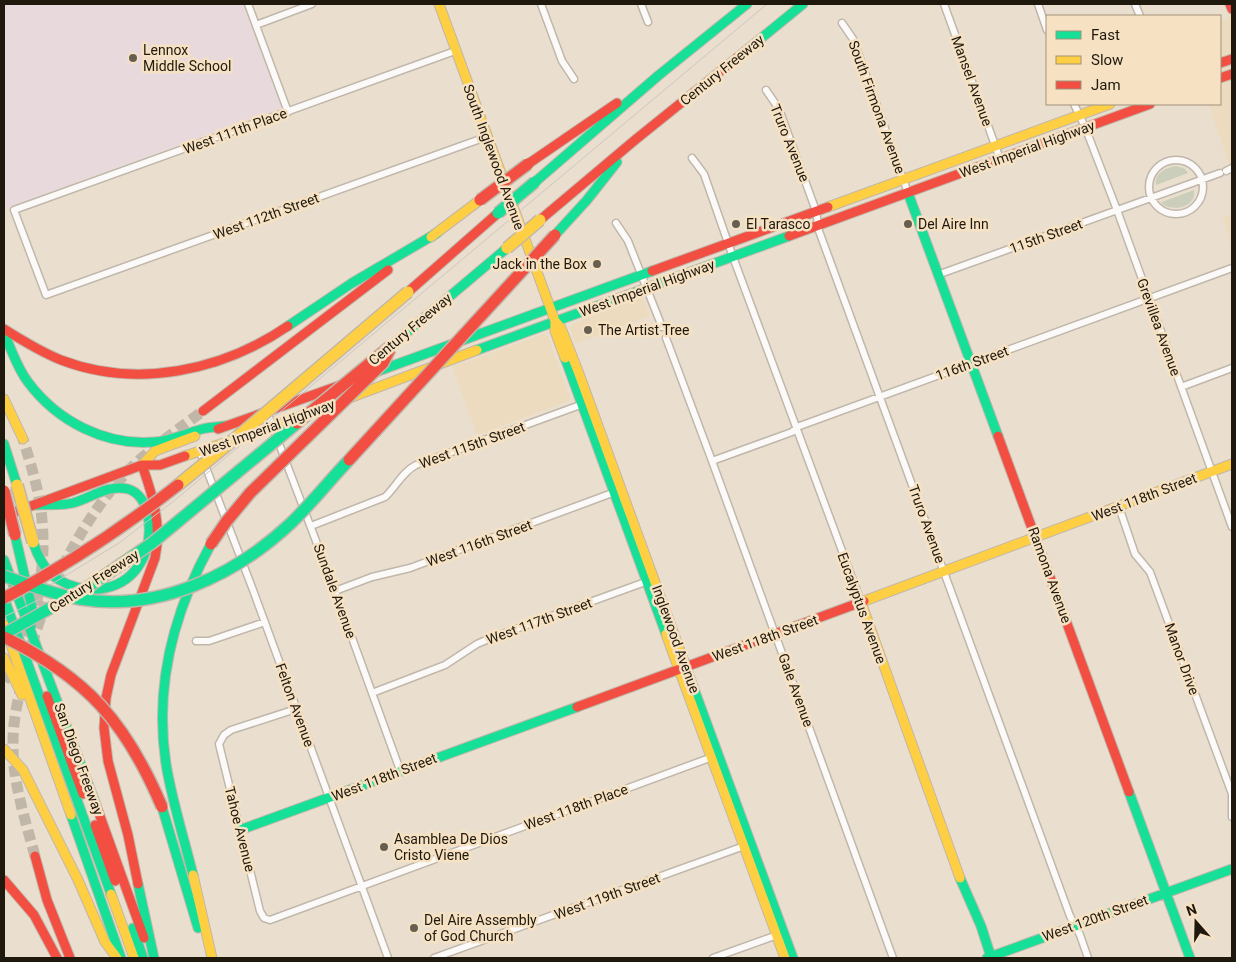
<svg xmlns="http://www.w3.org/2000/svg" width="1236" height="962" font-family="Roboto,sans-serif">
	<rect width="100%" height="100%" fill="#eadfcf"/>
	<path fill="#eddbbf" d="M1232 8V172L1208 104H1220V21L1228 18 1226 11Z
		M1232 215V248L1222 218Z
		M640 298 644 300 650 316 575 344 570 328 572 324Z
		M543 334 548 336 570 398 569 401 477 435 452 367Z"/>
	<path fill="#e8d9dc" d="M4 4H243L281 108 4 209Z"/>
	<path fill="#caceba" d="M1175 166 1184 168 1188 173 1156 185C1154 174 1165 168 1175 166Z
		M1194 190C1197 207 1173 213 1161 203L1162 202Z"/>
	<g fill="none" stroke-linecap="round" stroke-linejoin="round">
		<path stroke="#c1b7a8" stroke-width="11" stroke-dasharray="11 5.5" stroke-linecap="butt" d="M32 644C50 583 89 507 136 463 157 444 180 428 203 411
			M4 681C34 635 47 575 42 520 40 493 31 465 23 439
			M22 684C17 703 13 722 13 742 12 780 25 819 35 856"/>
		<g stroke="#c0b7ab" stroke-width="9">
			<path id="street" d="M248 4 288 112
				M541 4 562 61 574 79
				M641 4 648 22
				M944 4 1000 159
				M1038 4 1047 30
				M1135 4 1140 16
				M842 23 853 39 908 193
				M256 25 312 4
				M455 51 14 210 46 295 486 137
				M766 90 779 109 816 211 819 231 1070 916 1080 935 1088 958
				M1074 104 1085 127 1117 210 1232 527
				M692 158 704 174 733 257 861 602
				M1149 187a27 27 0 1 1 54 0a27 27 0 1 1-54 0Z
				M1226 171 1232 168
				M616 223 628 241 662 327
				M940 274 1220 173
				M666 338 712 461 893 958
				M1181 387 1232 368
				M267 412 335 591 400 770
				M200 452 253 590 388 958
				M712 461 792 432 797 427 1232 268
				M1119 507 1135 554 1150 572 1232 794V817
				M311 526 385 497C396 487 402 472 416 465L583 404
				M335 591 372 577 410 568 615 492
				M196 641H209L265 622
				M372 693 445 665 477 644 491 638 648 581
				M296 709 231 730 224 735 219 744 260 911 264 918 270 920 715 756
				M434 958 747 845
				M713 958 780 934"/>
		</g>
		<g stroke="#c0b7ab" stroke-width="11">
			<path id="fast" d="M748 49 803 4
				M535 182 659 75 747 4
				M908 193 998 436
				M555 235 587 200 617 162
				M288 326 352 283 437 233
				M4 334C12 350 17 368 28 382 57 421 105 446 154 442 171 441 186 433 202 429 210 427 217 427 225 426
				M392 345 507 248
				M477 350 789 236
				M565 358 666 634
				M373 373 652 271
				M4 444 17 485
				M15 535 32 608 31 626
				M33 542C37 554 42 566 52 575 61 583 74 587 86 589 131 593 155 556 148 515 146 504 139 492 128 489 108 484 91 498 73 503 61 506 47 504 35 505
				M4 560 96 805
				M4 598 111 894
				M687 670 793 958
				M1129 792 1190 958
				M162 807 198 928
				M71 815 121 958
				M240 830 577 707
				M193 875C184 838 172 801 166 764 154 685 173 613 211 544
				M960 878 981 926 991 957
				M138 884 154 958
				M133 928 143 958
				M987 958 1232 869"/>
		</g>
		<g stroke="#c0b7ab" stroke-width="11">
			<path id="slow" d="M439 4 555 321V331L565 358
				M828 207 1110 104
				M431 237 480 200
				M555 321 561 328 578 371 687 670
				M4 399 23 439
				M185 456 272 427 477 350
				M142 465 155 451 195 436
				M864 601 1232 464
				M861 602 960 878
				M4 625 71 815
				M666 634 785 958
				M4 658 22 695
				M4 749 23 770 78 880 105 942 117 958
				M193 875 212 958
				M111 894 134 958"/>
		</g>
		<g stroke="#c0b7ab" stroke-width="11">
			<path id="jam" d="M1230 4 1232 9
				M1220 63 1232 59
				M1220 78 1232 74
				M528 164 617 103
				M540 220 635 140 748 49
				M789 236 1150 104
				M652 271 828 207
				M408 292 498 213
				M4 329C23 341 41 352 61 360 137 389 222 371 288 326
				M203 411 388 270
				M218 429 341 385
				M998 436 1129 792
				M4 516 142 465H160L185 456
				M47 696 83 794
				M577 707 864 601
				M96 805 144 938
				M95 825 115 881
				M35 856 47 900 70 958
				M4 880 34 915 57 958
				M138 884 128 835 108 761 104 728 106 698 111 675 155 558C162 525 153 496 142 465"/>
		</g>
		<use href="#street" stroke="#fcfaf8" stroke-width="6"/>
		<use href="#fast" stroke="#16e098" stroke-width="9"/>
		<use href="#slow" stroke="#ffcf43" stroke-width="9"/>
		<use href="#jam" stroke="#f24e42" stroke-width="9"/>
		<path stroke="#cbc7c2" stroke-width="1" d="M47 587 119 543 175 500 767 4
			M4 617 40 599"/>
		<g stroke="#c0b7ab" stroke-width="14" stroke-linecap="butt">
			<path id="fast-bridge" d="M498 213 535 182
				M4 576C29 585 53 594 80 599 158 612 234 576 290 524 311 504 329 481 349 460
				M4 634 88 587 152 543 297 423"/>
		</g>
		<g stroke="#c0b7ab" stroke-width="14" stroke-linecap="butt">
			<path id="slow-bridge" d="M507 248 540 220
				M17 485 33 542
				M178 485 243 432 408 292"/>
		</g>
		<g stroke="#c0b7ab" stroke-width="14" stroke-linecap="butt">
			<path id="jam-bridge" d="M480 200 528 164
				M297 423 392 345
				M349 460 555 235
				M4 491 15 535
				M211 544 226 522 250 493 383 363 390 349
				M4 598C66 566 123 528 178 485
				M4 637C87 678 126 722 162 807"/>
		</g>
		<use href="#fast-bridge" stroke="#16e098" stroke-width="11"/>
		<use href="#slow-bridge" stroke="#ffcf43" stroke-width="11"/>
		<use href="#jam-bridge" stroke="#f24e42" stroke-width="11"/>
	</g>
	<g fill="#665e51" stroke="#f6e2c3" stroke-width="2">
		<circle cx="133" cy="58" r="5"/>
		<circle cx="736" cy="224" r="5"/>
		<circle cx="908" cy="224" r="5"/>
		<circle cx="597" cy="264" r="5"/>
		<circle cx="588" cy="330" r="5"/>
		<circle cx="384" cy="847" r="5"/>
		<circle cx="414" cy="928" r="5"/>
	</g>
	<g text-anchor="middle" dominant-baseline="central" stroke-width="5" stroke-linejoin="round" paint-order="stroke">
		<g font-size="14" fill="#1f180d" stroke="#f6e2c3" text-anchor="start">
			<text x="143" y="50">Lennox<tspan x="143" dy="16">Middle School</tspan></text>
			<text x="746" y="224">El Tarasco</text>
			<text x="918" y="224">Del Aire Inn</text>
			<text x="587" y="264" text-anchor="end">Jack in the Box</text>
			<text x="598" y="330">The Artist Tree</text>
			<text x="394" y="839">Asamblea De Dios<tspan x="394" dy="16">Cristo Viene</tspan></text>
			<text x="424" y="920">Del Aire Assembly<tspan x="424" dy="16">of God Church</tspan></text>
		</g>
		<g font-size="14" fill="#1f180d" stroke="#f6e2c3">
			<text transform="translate(722 70) rotate(-39)">Century Freeway</text>
			<text transform="translate(972 81) rotate(70)">Mansel Avenue</text>
			<text transform="translate(877 107) rotate(70)">South Firmona Avenue</text>
			<text transform="translate(235 131) rotate(-20)">West 111th Place</text>
			<text transform="translate(790 143) rotate(68)">Truro Avenue</text>
			<text transform="translate(1027 149) rotate(-20)">West Imperial Highway</text>
			<text transform="translate(494 157) rotate(70)">South Inglewood Avenue</text>
			<text transform="translate(266 216) rotate(-20)">West 112th Street</text>
			<text transform="translate(1046 236) rotate(-20)">115th Street</text>
			<text transform="translate(647 288) rotate(-20)">West Imperial Highway</text>
			<text transform="translate(1159 327) rotate(70)">Grevillea Avenue</text>
			<text transform="translate(410 329) rotate(-40)">Century Freeway</text>
			<text transform="translate(972 363) rotate(-20)">116th Street</text>
			<text transform="translate(267 428) rotate(-20)">West Imperial Highway</text>
			<text transform="translate(472 445) rotate(-20)">West 115th Street</text>
			<text transform="translate(1144 497) rotate(-21)">West 118th Street</text>
			<text transform="translate(927 524) rotate(70)">Truro Avenue</text>
			<text transform="translate(479 543) rotate(-20)">West 116th Street</text>
			<text transform="translate(1050 575) rotate(70)">Ramona Avenue</text>
			<text transform="translate(94 581) rotate(-33)">Century Freeway</text>
			<text transform="translate(335 591) rotate(70)">Sundale Avenue</text>
			<text transform="translate(862 608) rotate(70)">Eucalyptus Avenue</text>
			<text transform="translate(539 621) rotate(-20)">West 117th Street</text>
			<text transform="translate(765 638) rotate(-20)">West 118th Street</text>
			<text transform="translate(676 639) rotate(70)">Inglewood Avenue</text>
			<text transform="translate(1182 659) rotate(70)">Manor Drive</text>
			<text transform="translate(796 690) rotate(70)">Gale Avenue</text>
			<text transform="translate(295 705) rotate(70)">Felton Avenue</text>
			<text transform="translate(79 759) rotate(70)">San Diego Freeway</text>
			<text transform="translate(384 777) rotate(-21)">West 118th Street</text>
			<text transform="translate(576 807) rotate(-20)">West 118th Place</text>
			<text transform="translate(240 829) rotate(76)">Tahoe Avenue</text>
			<text transform="translate(607 896) rotate(-20)">West 119th Street</text>
			<text transform="translate(1095 918) rotate(-20)">West 120th Street</text>
		</g>
	</g>
	<rect width="1236" height="962" fill="none" stroke="#1f180d" stroke-width="10"/>
	<rect x="1046" y="15" width="175" height="90" fill="#f6e2c3" stroke="#a0917a"/>
	<rect x="1056" y="31" width="25" height="8" fill="#16e098" stroke="#a0917a"/>
	<text x="1091" y="40" font-size="15" fill="#1f180d">Fast</text>
	<rect x="1056" y="56" width="25" height="8" fill="#ffcf43" stroke="#a0917a"/>
	<text x="1091" y="65" font-size="15" fill="#1f180d">Slow</text>
	<rect x="1056" y="81" width="25" height="8" fill="#f24e42" stroke="#a0917a"/>
	<text x="1091" y="90" font-size="15" fill="#1f180d">Jam</text>
	<g transform="translate(1196 922) rotate(340)" stroke="#f6e2c3" stroke-width="4" paint-order="stroke">
	<path d="M0-4L9 19L0 12L-9 19Z" fill="#1f180d"/>
	<text y="-8" font-size="14" font-weight="bold" text-anchor="middle" fill="#1f180d">N</text>
	</g>
</svg>
